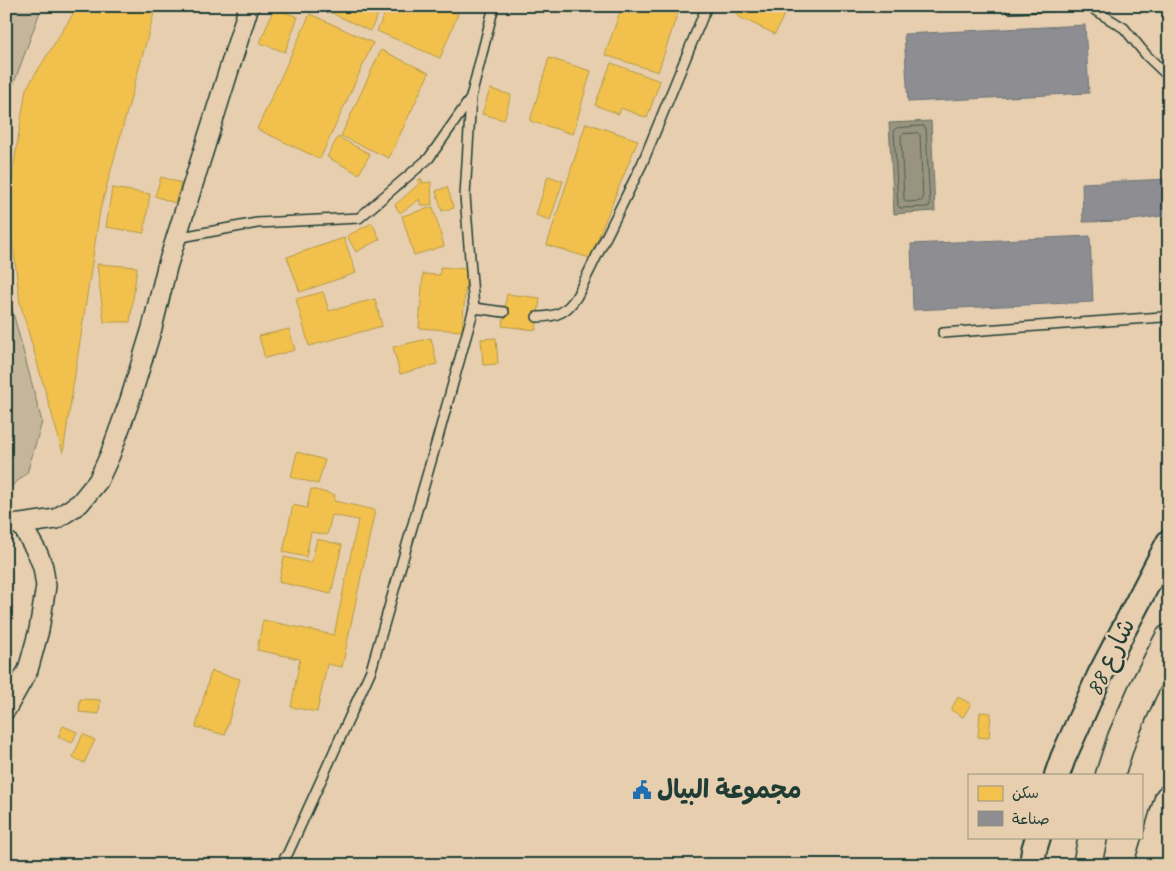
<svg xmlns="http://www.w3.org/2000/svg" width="1175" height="871" font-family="Caveat,'Playpen Sans Arabic',sans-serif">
	<rect width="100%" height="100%" fill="#e6ceaf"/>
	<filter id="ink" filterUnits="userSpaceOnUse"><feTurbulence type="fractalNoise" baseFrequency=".02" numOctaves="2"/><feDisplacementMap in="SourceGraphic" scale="10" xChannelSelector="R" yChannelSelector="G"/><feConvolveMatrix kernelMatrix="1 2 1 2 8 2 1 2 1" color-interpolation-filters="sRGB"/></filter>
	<g filter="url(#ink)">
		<path fill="#c5b69a" stroke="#727a67" d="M6 6H42L6 105Z
			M6 286 42 422 27 473 6 491Z"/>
		<path fill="#98947f" stroke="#687161" d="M931 121 935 211 894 214 889 123Z"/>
		<path fill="#f2c14e" stroke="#b39946" d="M78 6H156L100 210 63 453 20 303 8 202 26 89Z
			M317 6H382L370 31Z
			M388 6H440L458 14 440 58 377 31Z
			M622 6H680L658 72 605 55Z
			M741 6H788L775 34 737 16Z
			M274 8 298 17 285 52 260 43Z
			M310 14 373 43 320 159 257 129Z
			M381 50 429 73 389 158 341 136Z
			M549 58 591 71 573 134 530 121Z
			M611 63 660 81 647 118 621 108 619 114 595 105Z
			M490 89 511 95 504 120 482 114Z
			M586 123 638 140 590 258 547 245Z
			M338 137 370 154 359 174 327 157Z
			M548 176 563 181 550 220 536 215Z
			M161 177 181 183 175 203 155 196Z
			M419 179H422V183L431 182 432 205H420V199L400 213 395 205 419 184Z
			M447 187 454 208 442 211 436 191Z
			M112 188 150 194 144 233 106 227Z
			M433 207 444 246 414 255 402 216Z
			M372 223 380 239 356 252 347 236Z
			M344 238 356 273 300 292 287 257Z
			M97 264 137 267 130 322H104Z
			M440 267 467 269 462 331 419 328 423 274 440 275Z
			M323 292 329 311 375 299 382 326 309 346 296 299Z
			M507 294 540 298 536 330 502 326Z
			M289 329 295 350 265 358 259 336Z
			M431 338 437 364 400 374 393 347Z
			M496 338 498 364 483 365 481 339Z
			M297 452 325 460 318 484 291 477Z
			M311 489 335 495 334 501 375 510 342 667 327 664 317 712 291 707 300 659 257 650 263 620 334 635 358 520 332 515 327 535 311 532 306 557 283 552 293 505 307 508Z
			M317 539 342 545 331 594 279 582 284 557 311 563Z
			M211 671 240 679 225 735 196 727Z
			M958 697 971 704 963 717 951 710Z
			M80 699 100 700 99 714 79 712Z
			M980 712 991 713 989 738 978 737Z
			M63 726 77 732 72 743 58 737Z
			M83 734 95 740 84 763 73 757Z"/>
		<path fill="#8d8d92" stroke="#6c7576" d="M1085 25 1089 93 908 102 904 34Z
			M1169 179V215L1126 221 1083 222 1082 183Z
			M1090 236 1093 302 913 310 911 244Z"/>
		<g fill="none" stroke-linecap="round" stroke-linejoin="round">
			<path stroke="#4f6052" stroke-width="1" d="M924 126 926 129 930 205 928 207 900 208 898 206 894 130 897 128Z
				M918 133 920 135 923 199 921 201 906 202 904 199 901 136 903 134Z"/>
			<g stroke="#1f3d34" stroke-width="12">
				<path id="service" d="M1088 6 1124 28 1147 56 1169 77
					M1010 8 1055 6
					M176 238 257 223 359 218 429 158 471 98
					M474 308 504 312
					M537 317C557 317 567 312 577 296L642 164 707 6
					M943 333 1162 317 1169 314
					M280 865 288 853 371 670 438 437 474 308 465 196 471 97 494 6"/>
			</g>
			<g stroke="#1f3d34" stroke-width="22">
				<path id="minor" d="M6 524H21L56 519 80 503 98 481 110 455 130 400 152 328 167 267 249 6
					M6 709 28 670 39 630 46 586 43 567 38 554 21 524"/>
			</g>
			<g stroke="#1f3d34" stroke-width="28">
				<path id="tertiary" d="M1057 775 1063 758 1100 675 1169 542
					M1032 865 1034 850 1038 837"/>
			</g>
			<g stroke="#1f3d34" stroke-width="31">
				<path id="motorway" d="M1110 775 1122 738 1142 692 1169 639
					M1087 865 1093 837
					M1149 865 1169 799"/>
			</g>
			<use href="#service" stroke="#e6ceaf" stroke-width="9"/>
			<use href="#minor" stroke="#e6ceaf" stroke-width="19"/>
			<use href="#tertiary" stroke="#e6ceaf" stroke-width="24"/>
			<use href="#motorway" stroke="#e6ceaf" stroke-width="28"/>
		</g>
	</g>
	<defs>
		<g id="civic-bare" transform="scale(1.5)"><path d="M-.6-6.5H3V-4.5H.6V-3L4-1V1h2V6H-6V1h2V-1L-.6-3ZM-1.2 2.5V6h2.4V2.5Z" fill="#1f6fb2" stroke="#e6ceaf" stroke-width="2.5" paint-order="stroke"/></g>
	</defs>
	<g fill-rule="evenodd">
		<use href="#civic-bare" x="642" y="790"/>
	</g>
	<g text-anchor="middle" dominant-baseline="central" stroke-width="5" stroke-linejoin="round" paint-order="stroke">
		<g font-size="25" fill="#1f3d34" stroke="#e6ceaf">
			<text transform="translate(1110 657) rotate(-64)">شارع 88</text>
		</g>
		<g font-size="25" font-weight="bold" fill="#1f3d34" stroke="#e6ceaf" text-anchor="start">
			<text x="657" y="790">مجموعة البيال</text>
		</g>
	</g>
	<rect width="1175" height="871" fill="none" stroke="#e6ceaf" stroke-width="25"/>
	<rect x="12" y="12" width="1150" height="846" fill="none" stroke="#1f3d34" stroke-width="2" filter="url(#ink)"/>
	<rect x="968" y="774" width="175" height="65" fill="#e6ceaf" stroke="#96947e"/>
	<rect x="978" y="786" width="25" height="15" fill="#f2c14e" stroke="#96947e"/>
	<text x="1012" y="798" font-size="15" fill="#1f3d34">سكن</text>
	<rect x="978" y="811" width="25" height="15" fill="#8d8d92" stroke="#96947e"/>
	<text x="1012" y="824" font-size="15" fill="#1f3d34">صناعة</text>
</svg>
